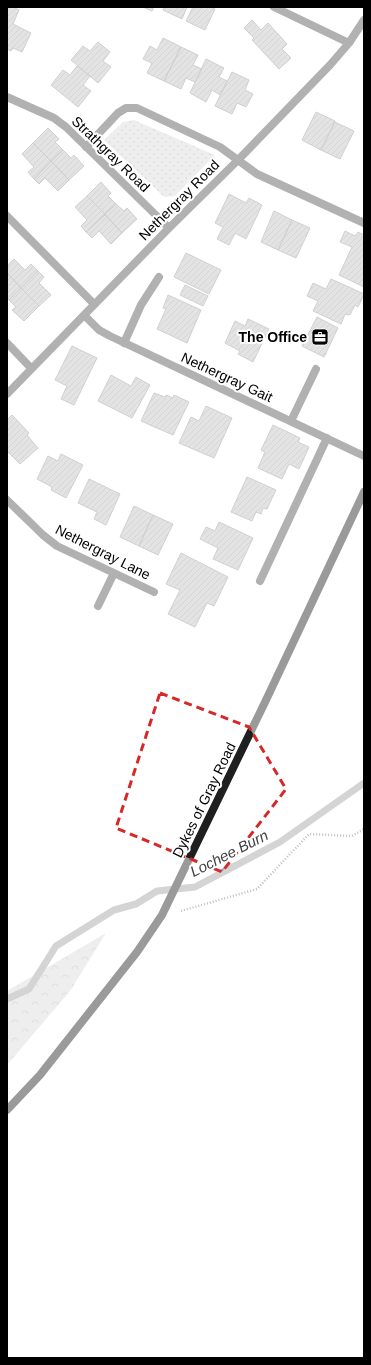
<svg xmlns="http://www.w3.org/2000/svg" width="371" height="1365" font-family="Helvetica,sans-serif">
	<defs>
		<pattern id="grass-dots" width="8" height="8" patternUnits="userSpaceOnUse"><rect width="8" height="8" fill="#d9d9d9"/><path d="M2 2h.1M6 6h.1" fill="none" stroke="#b8b8b8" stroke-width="1.8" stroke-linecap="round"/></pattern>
		<pattern id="forest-crowns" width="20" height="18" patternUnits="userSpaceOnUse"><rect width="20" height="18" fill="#d9d9d9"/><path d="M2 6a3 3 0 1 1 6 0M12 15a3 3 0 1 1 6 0" fill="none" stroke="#b8b8b8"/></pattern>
		<pattern id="building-hatch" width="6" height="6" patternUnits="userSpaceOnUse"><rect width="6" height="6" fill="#c2c2c2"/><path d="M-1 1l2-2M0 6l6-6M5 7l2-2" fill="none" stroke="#a5a5a5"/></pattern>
	</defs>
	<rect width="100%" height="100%" fill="#fff"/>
	<path fill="url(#grass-dots)" d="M134 120 215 155 175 196 164 197 104 140 123 122Z"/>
	<path fill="url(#forest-crowns)" d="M106 933 70 991 7 1065V991Z"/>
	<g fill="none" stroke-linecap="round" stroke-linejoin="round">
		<path stroke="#a0a0a0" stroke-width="7" d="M7 999 29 989 56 946 114 910 136 904 157 891 195 887 280 842 364 783"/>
	</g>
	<path fill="url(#building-hatch)" stroke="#969696" d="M7 7H13L19 10 13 24 31 33 22 52 13 48 11 51 7 49Z
		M143 7H154L152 11Z
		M164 7H187L182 19 163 10Z
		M193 7H210L215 9 205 30 186 21Z
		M252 20 261 30 268 23 287 44 282 49 291 58 279 69 252 40 254 38 244 28Z
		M163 38 181 47 164 81 147 73 152 63 143 59 150 46 157 50Z
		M98 42 110 52 103 61 111 67 98 83 71 60 83 46 90 51Z
		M181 47 198 55 193 65 202 69 195 82 186 78 181 89 164 81Z
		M206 59 224 68 219 77 227 81 220 95 212 90 206 102 190 93Z
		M77 66 90 76 83 85 91 91 78 107 51 85 63 70 70 75Z
		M232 72 249 80 245 90 253 94 246 107 237 103 232 114 215 106Z
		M316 112 335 121 321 150 302 140Z
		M335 122 354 131 340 159 321 150Z
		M48 128 59 139 55 142 63 150 51 161 33 143Z
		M33 143 51 161 34 179 28 172 34 167 22 154Z
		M63 150 71 158 74 155 84 166 69 180 51 161Z
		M51 161 69 180 58 191 45 178 39 184 34 179Z
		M101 182 111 193 108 196 116 204 105 214 87 196Z
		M229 194 246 203 249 198 262 205 246 239 235 233 229 245 217 239 223 227 215 223Z
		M87 196 105 214 86 232 81 226 87 220 75 207Z
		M116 204 124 211 127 208 137 219 122 233 105 214Z
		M274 211 292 220 278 250 261 242Z
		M105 215 122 233 111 244 99 231 92 238 86 232Z
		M292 220 310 228 296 258 278 250Z
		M345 231 355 236 358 232 364 235V287L339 275 352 247 340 242Z
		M186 253 221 270 209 294 174 277Z
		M14 259 25 270 31 264 38 271 21 288 7 273V266Z
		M38 271 44 277 39 283 51 295 39 306 21 288Z
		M7 273 21 288 9 300 7 298Z
		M331 279 364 294 358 307 355 305 350 315 345 314 341 324 313 311 318 301 307 296 313 283 326 289Z
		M185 285 208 296 203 306 180 295Z
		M21 288 39 306 24 321 12 310 16 307 9 300Z
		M168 295 201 310 187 343 157 329 166 309 163 308Z
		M317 317 338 328 324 357 302 346Z
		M248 319 269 329 253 362 238 354 240 351 225 343 235 321 245 326Z
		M72 346 97 358 74 405 61 399 67 386 55 380Z
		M111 375 131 386 136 377 150 385 132 418 98 401Z
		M154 393 165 397 166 395 173 398 174 395 189 402 173 435 141 421Z
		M206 406 232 418 214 458 179 443 191 417 199 421Z
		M12 415 29 433 27 435 38 448 20 464 7 451V420Z
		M273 425 300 438 298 442 309 447 299 469 289 464 282 479 258 468 265 452 261 450Z
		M61 454 83 465 66 498 51 490 52 487 37 479 48 456 58 461Z
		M247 477 276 490 267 509 263 508 261 514 256 512 252 521 231 512Z
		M89 479 120 494 106 525 94 519 97 512 78 503Z
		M134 506 153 515 139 546 120 537Z
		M153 515 173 524 158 555 139 546Z
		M219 522 253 538 238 570 213 559 218 548 200 539 206 527 215 531Z
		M181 553 228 577 214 606 207 603 195 627 168 614 180 590 166 584Z"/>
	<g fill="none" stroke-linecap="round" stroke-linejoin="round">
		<path stroke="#747474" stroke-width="2.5" stroke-dasharray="1 2" stroke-linecap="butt" d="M181 911 257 889 309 834 352 836 364 829"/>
		<path stroke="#525252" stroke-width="8" d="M7 216 94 304
			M124 343 141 305 159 277
			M291 421 316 369
			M260 581 327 438"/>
		<path stroke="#525252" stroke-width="8" d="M274 7 349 43
			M7 97 54 118 66 127 169 228
			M86 147 118 113 126 108H137L220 147 257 174 364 223
			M84 315 99 330 110 336 364 456
			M7 343 31 368
			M7 394 169 228 238 160 330 65 349 43 364 20
			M7 500 43 535 57 546 154 592
			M98 606 114 573"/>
		<path stroke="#1f1f1f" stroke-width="8" d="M7 1110 40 1075 137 952 162 915 267 698 364 492"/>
	</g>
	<path d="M0 0H371V1365H0ZM160 693 249 727 286 789 222 872 116 828Z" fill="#fff" fill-opacity=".55" fill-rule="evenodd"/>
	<path fill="none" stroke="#d62828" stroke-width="3" stroke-dasharray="8 5" stroke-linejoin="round" d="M160 693 249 727 286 789 222 872 116 828Z"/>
	<defs>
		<g id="office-square" transform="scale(0.9)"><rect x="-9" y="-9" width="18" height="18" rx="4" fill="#000" stroke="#fff"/><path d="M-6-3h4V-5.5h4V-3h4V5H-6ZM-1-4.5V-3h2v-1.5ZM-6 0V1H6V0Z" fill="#fff"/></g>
	</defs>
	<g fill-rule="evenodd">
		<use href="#office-square" x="320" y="337"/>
	</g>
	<g text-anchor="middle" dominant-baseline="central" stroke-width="4" stroke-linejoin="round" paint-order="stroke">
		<g font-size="14" fill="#000" stroke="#fff">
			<text transform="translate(111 154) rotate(44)">Strathgray Road</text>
			<text transform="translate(179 200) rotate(-45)">Nethergray Road</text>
			<text transform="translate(227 377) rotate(25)">Nethergray Gait</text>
			<text transform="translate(103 552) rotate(27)">Nethergray Lane</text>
			<text transform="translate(204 800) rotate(-64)">Dykes of Gray Road</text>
		</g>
		<g font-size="14" font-weight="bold" fill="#000" stroke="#fff" text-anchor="end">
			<text x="307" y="337">The Office</text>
		</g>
		<g font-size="15" font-style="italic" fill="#414141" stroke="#fff">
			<text transform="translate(229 853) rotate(-27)">Lochee Burn</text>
		</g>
	</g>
	<rect width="371" height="1365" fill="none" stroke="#000000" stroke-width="16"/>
</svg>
